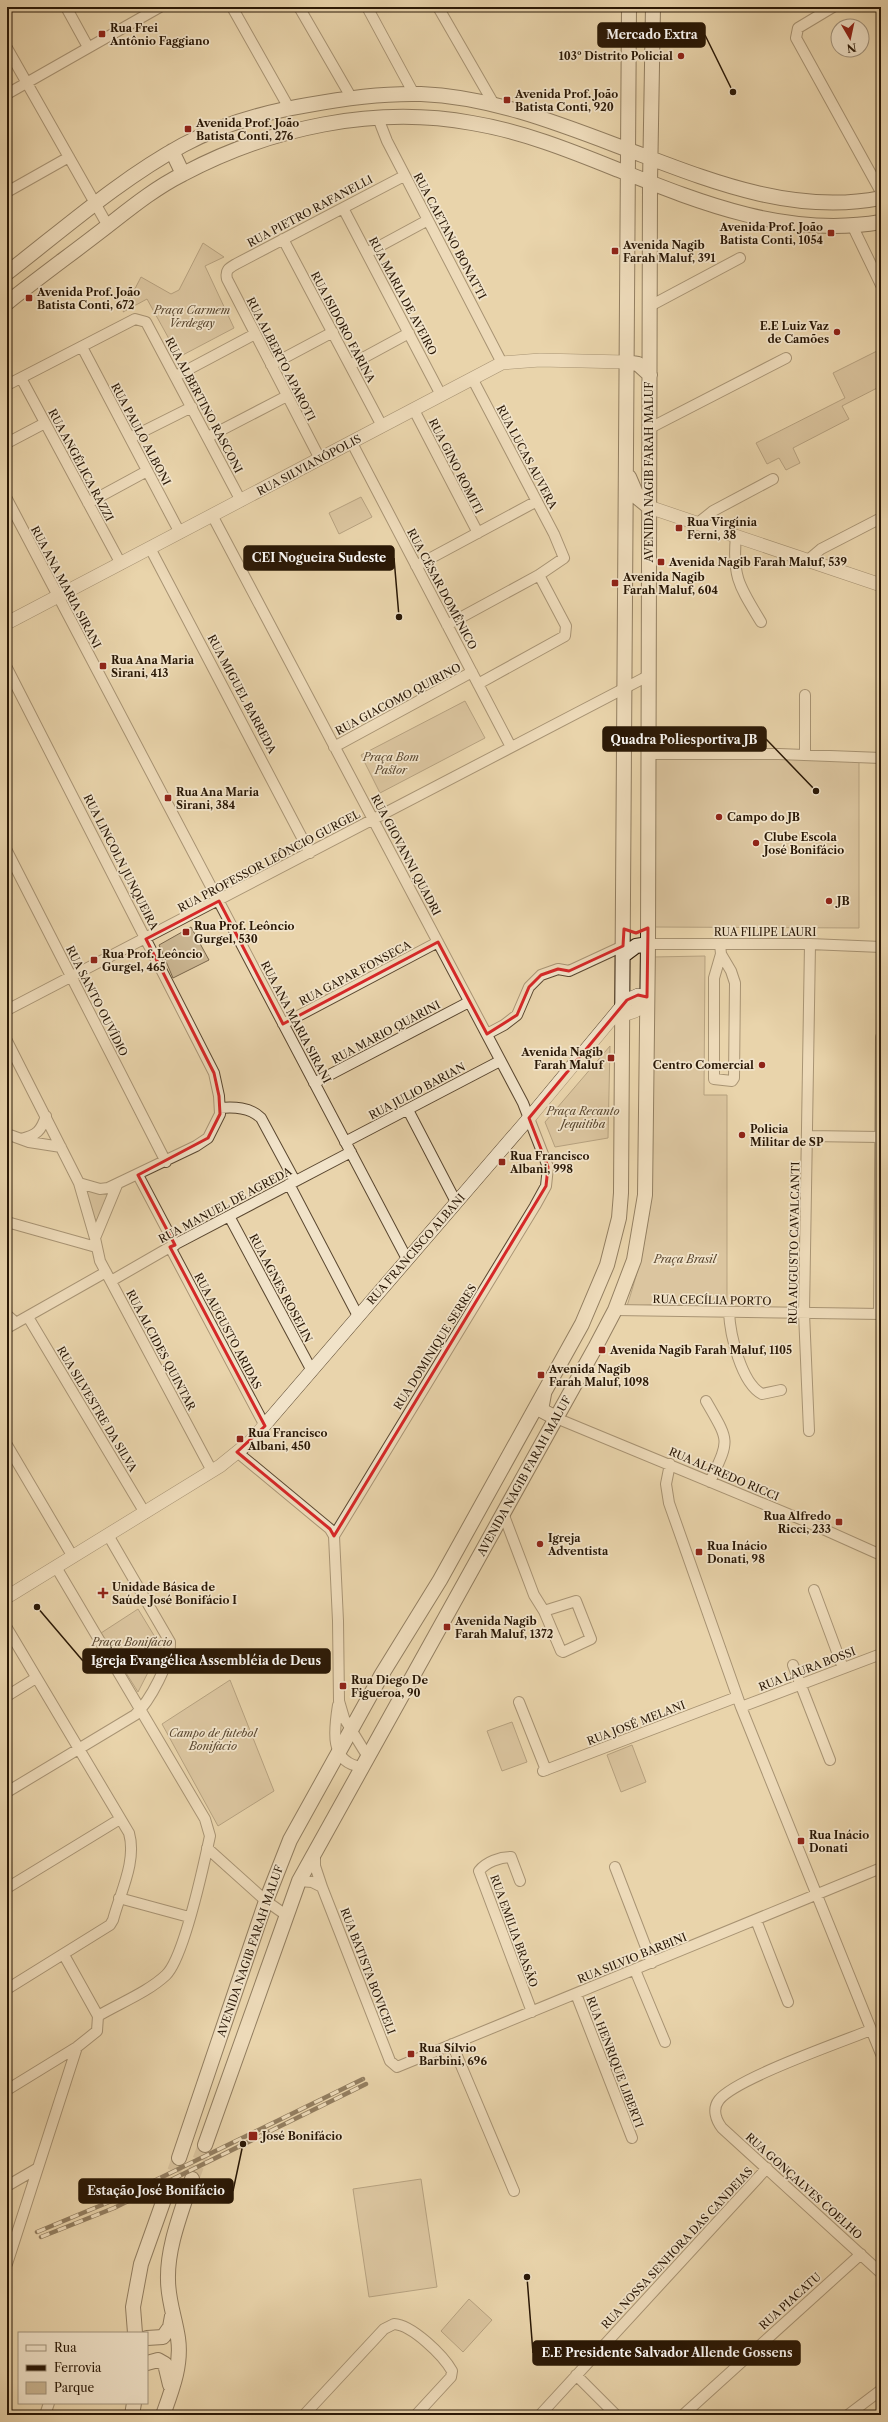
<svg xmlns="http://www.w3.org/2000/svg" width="888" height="2422" font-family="'Libre Caslon Text',serif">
	<rect width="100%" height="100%" fill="#e9d4ac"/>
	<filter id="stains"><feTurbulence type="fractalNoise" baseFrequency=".005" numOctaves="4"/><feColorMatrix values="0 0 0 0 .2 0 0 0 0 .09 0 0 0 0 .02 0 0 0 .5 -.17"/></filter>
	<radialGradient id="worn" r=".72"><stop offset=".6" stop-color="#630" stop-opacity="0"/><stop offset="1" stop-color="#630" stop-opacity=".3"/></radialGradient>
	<path fill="#c9b490" stroke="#7a664b" d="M203 243 224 257 205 266 234 328 179 357 147 299 123 312 141 277 171 294 179 290Z
		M881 349V386L842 406 849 419 793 448 800 463 786 470 779 458 767 464 756 443 845 398 833 373Z
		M361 497 372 517 339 534 329 513Z
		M465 701 485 738 380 793 361 755Z
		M653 759H859V928L653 927Z
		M191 927 209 960 173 978 159 945Z
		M705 956 704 1095H727V1302L627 1306C640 1266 649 1227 652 1185V957Z
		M610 1046 608 1138 555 1147 545 1122Z
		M81 1186 114 1189 97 1224Z
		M138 1609 161 1647 138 1692 101 1633Z
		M230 1680 274 1791 218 1826 162 1724Z
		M512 1722 527 1762 502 1771 487 1731Z
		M632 1745 646 1782 621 1792 607 1755Z
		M421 2179 437 2287 369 2297 353 2189Z
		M469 2299 492 2320 463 2352 441 2331Z"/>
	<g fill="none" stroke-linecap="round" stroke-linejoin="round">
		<path stroke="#c3ae8b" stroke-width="14" stroke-dasharray="14 7" stroke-linecap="butt" d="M192 2179 205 2145
			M167 2191 179 2158"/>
		<g stroke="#5a4730" stroke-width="12">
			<path id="minor" d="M66 7 88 47
				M232 7 289 108
				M299 7 351 97
				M367 7 414 94
				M438 7 495 106
				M833 7 798 28 796 38 881 192
				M7 48 108 226
				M7 94 160 7
				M378 118 387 141 502 363
				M7 192 69 157
				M343 208 441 395
				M852 225 881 285
				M283 239 382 426
				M367 253 428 220
				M650 306 740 258
				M82 347 180 533
				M271 365 333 332
				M350 365 409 333
				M176 376 255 334
				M21 378 121 564
				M7 385 135 319 146 322 241 501
				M414 410 478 533
				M650 428 786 358
				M208 437 287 396
				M130 438 192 407
				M7 443 45 423
				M352 443 511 747
				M320 459 227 279C225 270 229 268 236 264L404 176
				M7 499 407 1259
				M88 503 147 471
				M212 515 523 1103 548 1167 546 1186 535 1206 334 1536
				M698 523 713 511 773 479
				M736 536C732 578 740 587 761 622
				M150 548 310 853
				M808 560 821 549 881 518
				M416 566 537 501
				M447 625 539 575 564 558 554 534 472 378
				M7 668 214 1073 219 1096 220 1114 208 1138 196 1146 108 1188 100 1189 79 1183
				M478 684 565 636 566 626 539 575
				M334 747 472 672
				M648 754H779L881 758
				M805 755V695
				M7 851 166 1162
				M648 944H810L881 947
				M720 944 721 954 714 978V1079L732 1081 734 1078 735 983 731 971 721 954
				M7 1010 648 676
				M283 1024 438 942
				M487 1034 504 1025 517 1015 529 987 541 975 558 969 569 971 623 946
				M7 1041 79 1183 95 1238
				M314 1083 469 1002
				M220 1108C234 1107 250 1107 261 1118L295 1181
				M408 1110 456 1202
				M7 1134 29 1142 61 1147
				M808 1136 880 1137
				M21 1139C37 1135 41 1131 46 1116
				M345 1142 500 1061
				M138 1175 175 1245
				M289 1184 358 1316
				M117 1185 95 1238 100 1261 212 1471
				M229 1216 312 1371
				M7 1222 96 1247
				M170 1247 265 1426
				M111 1281 170 1247 351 1152
				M615 1310 881 1314
				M729 1312C730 1334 741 1383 762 1394L781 1390
				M879 1314 881 1037
				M7 1315 16 1323
				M28 1317 145 1513
				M7 1328 106 1272
				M706 1401C730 1443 730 1438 710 1482
				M556 1418 805 1521 881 1555
				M809 1431 804 1313 810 944
				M7 1445 73 1557
				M237 1452 330 1529 334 1536 338 1621 339 1701 344 1718 368 1757
				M670 1464 666 1484 669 1503 741 1707 881 2054
				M503 1513 534 1595 544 1611 561 1651 563 1652 591 1639 576 1601 544 1611
				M56 1567 205 1819 210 1836C204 1864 184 1958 166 1975 148 1992 120 2003 98 2016
				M814 1590 843 1668
				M7 1628 129 1833C137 1861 120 1893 113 1920L110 1925 7 1989
				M793 1665 830 1760
				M7 1696 36 1678
				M519 1702 546 1770
				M338 1705C334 1730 329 1763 362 1767
				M741 1707 881 1654
				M543 1771 737 1697
				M7 1792 135 1715C150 1701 171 1662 170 1642L108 1535
				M207 1848 266 1901 286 1915
				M315 1853V1866L322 1887 390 2061 397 2067 881 1868
				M615 1867 652 1963
				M299 1881 312 1882 322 1887
				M520 1881 511 1857C500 1857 486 1862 479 1871L532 2012
				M7 1888 120 1819
				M119 1898 189 1917
				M756 1920 788 2002
				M635 1970 665 2042
				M576 1994 632 2138
				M871 2030C841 2042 735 2079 719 2100 712 2109 716 2120 722 2128L881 2273
				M452 2044 514 2191
				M7 2090 77 2047 97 2031 98 2016 64 1955
				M7 2186 38 2168
				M7 2264 77 2047
				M576 2375 616 2415
				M45 2415 49 2403
				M304 2415 384 2329 394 2324C412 2325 443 2355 452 2371L451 2377 416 2415
				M540 2415 767 2168
				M683 2415 861 2254
				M848 2415 881 2390"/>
		</g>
		<g stroke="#5a4730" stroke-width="14">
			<path id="tertiary" d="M649 507 881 585
				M7 623 502 363 540 360 625 362
				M614 1018 635 1011 647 1002
				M7 1597 220 1466 251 1441 529 1118 627 1000 638 995 647 997"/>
		</g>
		<g stroke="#2a1806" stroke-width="16">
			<path id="secondary" d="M172 151 183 174
				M7 273C64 229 119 180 183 145 220 125 266 112 308 105 345 98 383 93 421 94 495 97 565 126 634 152 713 182 795 215 881 198
				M7 303C38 278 70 255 101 231 127 211 153 189 183 174 270 128 374 105 472 123 521 131 569 150 616 169 701 203 787 238 881 222
				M625 362 638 364 650 375
				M629 477 638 498 649 507
				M624 955 636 946 648 944
				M544 1394 541 1410 556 1418
				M205 2145 299 1881 595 1348 615 1310 634 1260 645 1195 648 944 650 183 653 7
				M179 2158 266 1901 290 1840 382 1674 440 1580 582 1324 607 1265 619 1218 621 1193C625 797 626 402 629 7
				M135 2333 133 2307 141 2264 167 2191
				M147 2338 163 2337 170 2327 172 2316
				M147 2363 158 2360 165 2364 170 2385
				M132 2415 134 2403
				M163 2415C172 2390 182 2365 178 2338 175 2318 168 2300 168 2280 167 2246 182 2211 192 2179"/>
		</g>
		<use href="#minor" stroke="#f1e3c9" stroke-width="10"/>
		<use href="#tertiary" stroke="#f1e3c9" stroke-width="13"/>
		<use href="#secondary" stroke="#f1e3c9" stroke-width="14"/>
		<g stroke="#2a1806" stroke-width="4.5">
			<path id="rail" d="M37 2232 121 2197 363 2079
				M41 2237 114 2208 366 2084"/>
		</g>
		<use href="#rail" stroke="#f1e3c9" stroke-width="3" stroke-dasharray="9" stroke-linecap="butt"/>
	</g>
	<path d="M0 0H888V2422H0ZM219 901 283 1024 438 942 487 1034 517 1015 529 987 541 975 558 969 569 971 623 946 624 929 636 933 648 928 647 997 638 995 627 1000 529 1118 548 1167 546 1186 334 1536 330 1529 237 1452 265 1426 170 1247 175 1245 138 1175 208 1138 220 1114 219 1096 214 1073 146 939Z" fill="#e9d4ac" fill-opacity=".55" fill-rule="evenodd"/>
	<path fill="none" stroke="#d62828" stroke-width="3" stroke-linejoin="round" d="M219 901 283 1024 438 942 487 1034 517 1015 529 987 541 975 558 969 569 971 623 946 624 929 636 933 648 928 647 997 638 995 627 1000 529 1118 548 1167 546 1186 334 1536 330 1529 237 1452 265 1426 170 1247 175 1245 138 1175 208 1138 220 1114 219 1096 214 1073 146 939Z"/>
	<g fill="#8f2418" stroke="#f1e3c9" stroke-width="1.5">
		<rect x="98" y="30" width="8" height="8" rx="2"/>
		<circle cx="681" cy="56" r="4"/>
		<rect x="503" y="96" width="8" height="8" rx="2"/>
		<rect x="184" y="125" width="8" height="8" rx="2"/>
		<rect x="827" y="229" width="8" height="8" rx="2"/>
		<rect x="611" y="247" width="8" height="8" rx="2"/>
		<rect x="25" y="294" width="8" height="8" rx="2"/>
		<circle cx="837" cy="332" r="4"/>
		<rect x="675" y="524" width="8" height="8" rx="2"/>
		<rect x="657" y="558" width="8" height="8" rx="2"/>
		<rect x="611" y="579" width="8" height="8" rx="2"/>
		<rect x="99" y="662" width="8" height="8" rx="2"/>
		<rect x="164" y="794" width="8" height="8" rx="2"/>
		<circle cx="719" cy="817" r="4"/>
		<circle cx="756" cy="843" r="4"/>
		<circle cx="829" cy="901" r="4"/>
		<rect x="182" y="928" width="8" height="8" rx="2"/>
		<rect x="90" y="956" width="8" height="8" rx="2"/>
		<rect x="607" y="1054" width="8" height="8" rx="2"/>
		<circle cx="762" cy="1065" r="4"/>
		<circle cx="742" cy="1135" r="4"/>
		<rect x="498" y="1158" width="8" height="8" rx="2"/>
		<rect x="598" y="1346" width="8" height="8" rx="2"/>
		<rect x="537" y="1371" width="8" height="8" rx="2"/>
		<rect x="236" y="1435" width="8" height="8" rx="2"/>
		<rect x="835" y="1518" width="8" height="8" rx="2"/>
		<circle cx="540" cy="1544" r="4"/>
		<rect x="695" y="1548" width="8" height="8" rx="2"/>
		<path d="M101 1587h4v4h4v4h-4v4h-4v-4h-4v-4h4z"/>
		<rect x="443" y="1623" width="8" height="8" rx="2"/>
		<rect x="339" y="1682" width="8" height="8" rx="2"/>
		<rect x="797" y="1837" width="8" height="8" rx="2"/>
		<rect x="407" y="2050" width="8" height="8" rx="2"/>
		<rect x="248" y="2131" width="10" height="10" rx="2"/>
	</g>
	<g text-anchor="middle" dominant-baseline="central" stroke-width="3.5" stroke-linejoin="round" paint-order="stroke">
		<g font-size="11" font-weight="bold" fill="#2a1806" stroke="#f1e3c9" text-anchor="start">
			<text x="110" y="28">Rua Frei<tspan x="110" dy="13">Antônio Faggiano</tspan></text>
			<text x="673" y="56" text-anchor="end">103º Distrito Policial</text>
			<text x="515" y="94">Avenida Prof. João<tspan x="515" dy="13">Batista Conti, 920</tspan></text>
			<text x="196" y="123">Avenida Prof. João<tspan x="196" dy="13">Batista Conti, 276</tspan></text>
			<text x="823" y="227" text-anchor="end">Avenida Prof. João<tspan x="823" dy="13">Batista Conti, 1054</tspan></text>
			<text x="623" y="245">Avenida Nagib<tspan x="623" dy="13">Farah Maluf, 391</tspan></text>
			<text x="37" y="292">Avenida Prof. João<tspan x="37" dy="13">Batista Conti, 672</tspan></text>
			<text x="829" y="326" text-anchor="end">E.E Luiz Vaz<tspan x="829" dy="13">de Camões</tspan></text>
			<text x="687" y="522">Rua Virgínia<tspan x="687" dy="13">Ferni, 38</tspan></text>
			<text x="669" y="562">Avenida Nagib Farah Maluf, 539</text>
			<text x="623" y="577">Avenida Nagib<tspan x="623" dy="13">Farah Maluf, 604</tspan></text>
			<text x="111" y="660">Rua Ana Maria<tspan x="111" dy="13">Sirani, 413</tspan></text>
			<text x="176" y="792">Rua Ana Maria<tspan x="176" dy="13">Sirani, 384</tspan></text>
			<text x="727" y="817">Campo do JB</text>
			<text x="764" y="837">Clube Escola<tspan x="764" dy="13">José Bonifácio</tspan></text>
			<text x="837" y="901">JB</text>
			<text x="194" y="926">Rua Prof. Leôncio<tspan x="194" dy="13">Gurgel, 530</tspan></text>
			<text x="102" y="954">Rua Prof. Leôncio<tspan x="102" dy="13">Gurgel, 465</tspan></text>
			<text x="603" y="1052" text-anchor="end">Avenida Nagib<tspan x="603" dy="13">Farah Maluf</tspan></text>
			<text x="754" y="1065" text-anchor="end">Centro Comercial</text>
			<text x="750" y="1129">Policia<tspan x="750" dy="13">Militar de SP</tspan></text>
			<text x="510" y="1156">Rua Francisco<tspan x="510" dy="13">Albani, 998</tspan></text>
			<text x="610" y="1350">Avenida Nagib Farah Maluf, 1105</text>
			<text x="549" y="1369">Avenida Nagib<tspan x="549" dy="13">Farah Maluf, 1098</tspan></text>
			<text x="248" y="1433">Rua Francisco<tspan x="248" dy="13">Albani, 450</tspan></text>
			<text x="831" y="1516" text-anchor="end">Rua Alfredo<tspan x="831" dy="13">Ricci, 233</tspan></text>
			<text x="548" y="1538">Igreja<tspan x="548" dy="13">Adventista</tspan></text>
			<text x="707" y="1546">Rua Inácio<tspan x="707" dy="13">Donati, 98</tspan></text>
			<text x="112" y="1587">Unidade Básica de<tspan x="112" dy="13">Saúde José Bonifácio I</tspan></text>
			<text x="455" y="1621">Avenida Nagib<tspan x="455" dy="13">Farah Maluf, 1372</tspan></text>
			<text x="351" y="1680">Rua Diego De<tspan x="351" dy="13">Figueroa, 90</tspan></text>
			<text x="809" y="1835">Rua Inácio<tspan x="809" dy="13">Donati</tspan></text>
			<text x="419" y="2048">Rua Sílvio<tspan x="419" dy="13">Barbini, 696</tspan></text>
			<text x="262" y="2136">José Bonifácio</text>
		</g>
		<g font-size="11" fill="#2a1806" stroke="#f1e3c9">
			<text transform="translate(310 211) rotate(-28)">RUA PIETRO RAFANELLI</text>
			<text transform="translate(450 236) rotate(62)">RUA CAETANO BONATTI</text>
			<text transform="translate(403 296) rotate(62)">RUA MARIA DE AVEIRO</text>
			<text transform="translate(343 327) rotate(62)">RUA ISIDORO FARINA</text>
			<text transform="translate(281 359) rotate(63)">RUA ALBERTO APAROTI</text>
			<text transform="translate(204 405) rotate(62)">RUA ALBERTINO RASCONI</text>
			<text transform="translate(141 434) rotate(62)">RUA PAULO ALBONI</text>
			<text transform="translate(527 457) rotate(62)">RUA LUCAS AUVERA</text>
			<text transform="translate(81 465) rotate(62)">RUA ANGÉLICA RAZZI</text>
			<text transform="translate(309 465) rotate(-28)">RUA SILVIANÓPOLIS</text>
			<text transform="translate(456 466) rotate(63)">RUA GINO ROMITI</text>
			<text transform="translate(649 472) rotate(-90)">AVENIDA NAGIB FARAH MALUF</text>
			<text transform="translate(66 587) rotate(62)">RUA ANA MARIA SIRANI</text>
			<text transform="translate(442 589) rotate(62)">RUA CÉSAR DOMÊNICO</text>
			<text transform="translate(242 694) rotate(62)">RUA MIGUEL BARREDA</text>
			<text transform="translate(398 699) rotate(-28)">RUA GIACOMO QUIRINO</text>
			<text transform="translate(406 855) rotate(62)">RUA GIOVANNI QUADRI</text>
			<text transform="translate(269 861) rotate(-28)">RUA PROFESSOR LEÔNCIO GURGEL</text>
			<text transform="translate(121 862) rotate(63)">RUA LINCOLN JUNQUEIRA</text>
			<text x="765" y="932">RUA FILIPE LAURI</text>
			<text transform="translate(355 973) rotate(-28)">RUA GAPAR FONSECA</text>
			<text transform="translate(97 1001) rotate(63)">RUA SANTO OUVÍDIO</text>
			<text transform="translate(296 1022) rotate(62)">RUA ANA MARIA SIRANI</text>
			<text transform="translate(386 1032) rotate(-28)">RUA MARIO QUARINI</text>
			<text transform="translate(417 1091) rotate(-28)">RUA JULIO BARIAN</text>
			<text transform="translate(225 1205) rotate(-28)">RUA MANUEL DE AGREDA</text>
			<text transform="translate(794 1243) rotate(-89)">RUA AUGUSTO CAVALCANTI</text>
			<text transform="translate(416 1249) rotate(-49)">RUA FRANCISCO ALBANI</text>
			<text transform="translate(281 1288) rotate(62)">RUA AGNES ROSELIN</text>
			<text transform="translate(712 1300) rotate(1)">RUA CECÍLIA PORTO</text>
			<text transform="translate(228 1331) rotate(62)">RUA AUGUSTO ARIDAS</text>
			<text transform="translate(435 1347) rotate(-58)">RUA DOMINIQUE SERRES</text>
			<text transform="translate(161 1350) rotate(62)">RUA ALCIDES QUINTAR</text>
			<text transform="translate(97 1409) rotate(59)">RUA SILVESTRE DA SILVA</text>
			<text transform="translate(724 1474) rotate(23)">RUA ALFREDO RICCI</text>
			<text transform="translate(524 1476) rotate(-61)">AVENIDA NAGIB FARAH MALUF</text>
			<text transform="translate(807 1669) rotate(-21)">RUA LAURA BOSSI</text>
			<text transform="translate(636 1723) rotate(-21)">RUA JOSÉ MELANI</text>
			<text transform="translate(514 1931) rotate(70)">RUA EMILIA BRASÃO</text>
			<text transform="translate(250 1951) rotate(-71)">AVENIDA NAGIB FARAH MALUF</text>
			<text transform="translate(632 1958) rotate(-22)">RUA SILVIO BARBINI</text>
			<text transform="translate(368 1971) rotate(69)">RUA BATISTA BOVICELI</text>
			<text transform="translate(615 2062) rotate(69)">RUA HENRIQUE LIBERTI</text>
			<text transform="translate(804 2186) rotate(42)">RUA GONÇALVES COELHO</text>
			<text transform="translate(677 2248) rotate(-47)">RUA NOSSA SENHORA DAS CANDEIAS</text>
			<text transform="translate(790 2301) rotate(-42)">RUA PIACATU</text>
		</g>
		<g font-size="11" font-style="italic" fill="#5a472f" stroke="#f1e3c9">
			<text x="192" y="310">Praça Carmem<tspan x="192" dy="13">Verdegay</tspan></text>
			<text x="391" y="757">Praça Bom<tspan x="391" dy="13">Pastor</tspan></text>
			<text x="583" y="1111">Praça Recanto<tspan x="583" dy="13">Jequitiba</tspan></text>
			<text x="685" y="1259">Praça Brasil</text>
			<text x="132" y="1642">Praça Bonifácio</text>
			<text x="213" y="1733">Campo de futebol<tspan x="213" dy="13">Bonifacio</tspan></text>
		</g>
	</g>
	<path fill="none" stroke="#2a1806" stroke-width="1.5" d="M733 92L705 35M399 617L394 558M816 791L766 739M37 1607L83 1661M243 2144L233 2191M527 2277L533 2353"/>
	<g fill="#2a1806" stroke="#f1e3c9" stroke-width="1.5">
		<circle cx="733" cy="92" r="4"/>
		<circle cx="399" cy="617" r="4"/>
		<circle cx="816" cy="791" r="4"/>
		<circle cx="37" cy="1607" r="4"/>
		<circle cx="243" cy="2144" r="4"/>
		<circle cx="527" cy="2277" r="4"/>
	</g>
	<g fill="#2a1806" stroke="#2a1806" stroke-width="1.5">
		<rect x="598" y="23" width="107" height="24" rx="4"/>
		<rect x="244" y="546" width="150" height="24" rx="4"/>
		<rect x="603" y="727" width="163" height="24" rx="4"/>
		<rect x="83" y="1649" width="247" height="24" rx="4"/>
		<rect x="79" y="2179" width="154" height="24" rx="4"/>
		<rect x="533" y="2341" width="267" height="24" rx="4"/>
	</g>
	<g font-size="12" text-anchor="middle" font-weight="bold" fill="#fff">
		<text x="652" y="39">Mercado Extra</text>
		<text x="319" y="562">CEI Nogueira Sudeste</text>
		<text x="684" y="744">Quadra Poliesportiva JB</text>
		<text x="206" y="1665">Igreja Evangélica Assembléia de Deus</text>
		<text x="156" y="2195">Estação José Bonifácio</text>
		<text x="667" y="2357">E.E Presidente Salvador Allende Gossens</text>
	</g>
	<rect width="888" height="2422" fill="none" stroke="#e9d4ac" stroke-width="24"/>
	<rect x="8" y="8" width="872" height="2406" fill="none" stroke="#2a1806" stroke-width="2"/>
	<rect x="12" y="12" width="864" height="2398" fill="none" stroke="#2a1806"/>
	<rect x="18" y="2332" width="130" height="72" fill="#f1e3c9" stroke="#a1927b"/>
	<rect x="26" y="2345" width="20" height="6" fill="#f1e3c9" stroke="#a1927b"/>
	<text x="54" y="2352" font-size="12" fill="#2a1806">Rua</text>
	<rect x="26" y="2365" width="20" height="6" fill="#2a1806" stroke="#a1927b"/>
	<text x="54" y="2372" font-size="12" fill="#2a1806">Ferrovia</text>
	<rect x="26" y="2382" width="20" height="12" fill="#c9b490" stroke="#a1927b"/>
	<text x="54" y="2392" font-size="12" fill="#2a1806">Parque</text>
	<g transform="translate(850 38) rotate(171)"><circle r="19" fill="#f1e3c9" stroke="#a1927b"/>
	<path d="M0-3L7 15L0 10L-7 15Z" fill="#8f2418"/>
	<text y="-6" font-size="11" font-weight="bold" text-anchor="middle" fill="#2a1806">N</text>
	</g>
	<rect width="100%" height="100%" filter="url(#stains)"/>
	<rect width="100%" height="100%" fill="url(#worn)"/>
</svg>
